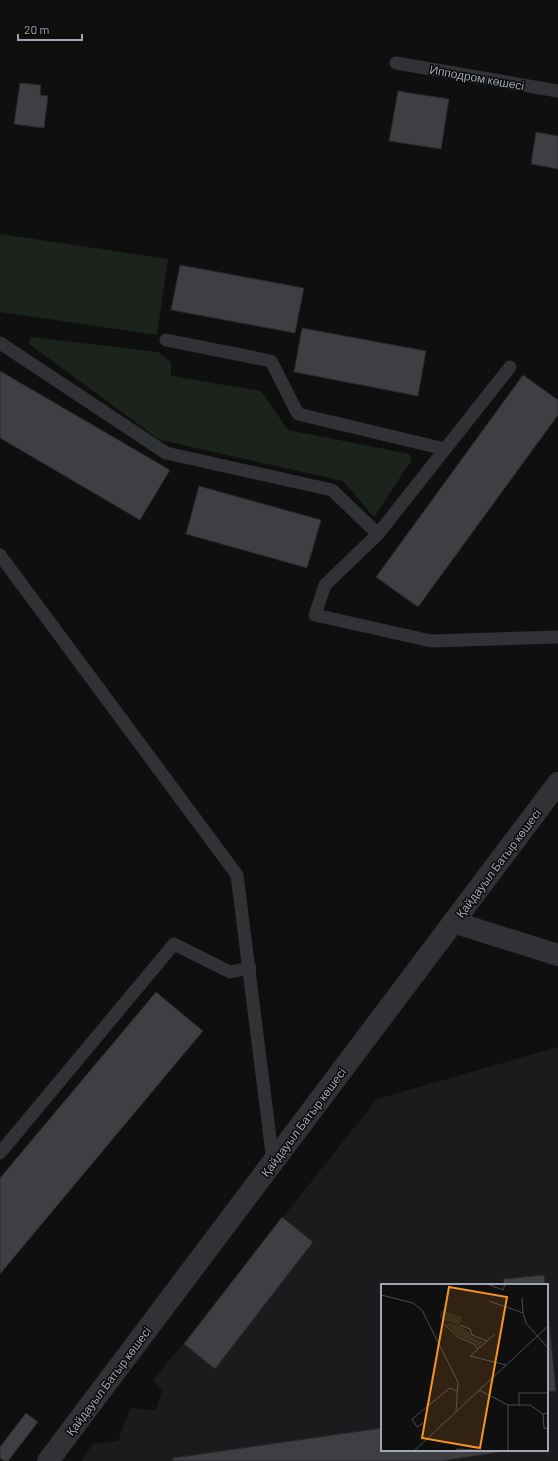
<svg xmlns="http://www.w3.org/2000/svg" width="558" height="1461" font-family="Barlow,sans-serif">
	<rect width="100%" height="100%" fill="#0f0f10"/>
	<path fill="#1b1b1d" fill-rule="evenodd" d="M558 1047V1461H81L93 1444 118 1441 130 1408 156 1410 162 1390 153 1381 377 1099ZM382 1285H547V1450H382Z"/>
	<path fill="#1b231c" d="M0 234 168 259 157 335 0 312Z
		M31 337 158 352 171 362V376L261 391 288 430 410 454 411 461 374 517 343 481 160 440 29 344Z"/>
	<path fill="#3e3f43" stroke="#29292c" d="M20 83 41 85 40 95 48 96 44 128 14 124Z
		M398 91 449 99 441 149 389 141Z
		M536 132 558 136V169L531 164Z
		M180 265 304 288 295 333 171 310Z
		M302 328 426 351 418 396 294 372Z
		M0 371 170 470 140 520 0 438Z
		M523 375 558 400V415L418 607 376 577Z
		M199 486 321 520 307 568 186 534Z
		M156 992 203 1031 0 1274V1178Z
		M282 1217 313 1242 215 1369 184 1344Z
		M544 1275 545 1285H504L503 1279Z
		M547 1301 556 1391 547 1392Z
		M26 1413 38 1422 8 1461H4L0 1458V1447Z
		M382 1428V1450H501V1452L441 1461H173V1458Z"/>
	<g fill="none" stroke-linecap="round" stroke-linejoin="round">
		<path stroke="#303235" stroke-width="13" d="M396 63 558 91
			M166 340 271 361 298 414 445 449
			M0 343 166 453 332 490 378 534
			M510 367 378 534 325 585 315 615 431 641 558 637
			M0 555 237 875 273 1162
			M0 1153 174 944 230 972 250 968"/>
		<path stroke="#303235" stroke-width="22" d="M453 922 558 955"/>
		<path stroke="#303235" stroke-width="22" d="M48 1461 558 783"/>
	</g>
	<g text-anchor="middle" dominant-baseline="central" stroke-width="3" stroke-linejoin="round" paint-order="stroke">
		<g font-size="12" fill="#a0a7b2" stroke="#0a0a0b">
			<text transform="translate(477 77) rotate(10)">Ипподром көшесі</text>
			<text transform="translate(498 863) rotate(-53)">Қайдауыл Батыр көшесі</text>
			<text transform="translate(303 1122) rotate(-53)">Қайдауыл Батыр көшесі</text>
			<text transform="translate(108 1381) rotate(-53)">Қайдауыл Батыр көшесі</text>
		</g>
	</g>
	<g transform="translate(381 1284)">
		<rect width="167" height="167" fill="#0f0f10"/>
		<path d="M60 26 81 33 78 41 58 34ZM65 39 78 42 88 48 90 53 102 58 97 63 95 59 77 51Z" fill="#1b231c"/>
		<path fill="none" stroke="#494c51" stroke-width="1" d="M106 0 122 6 124 0M0 11 32 19 41 26 77 98 75 128M141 14 142 29M108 17 142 29 145 39 167 64M61 38 77 53 93 60 97 65M79 41 89 45 91 51 106 57M114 50 89 72 125 81M98 106 127 121H149L162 130 167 129M127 121V167M138 121V109H167M162 130 163 144 167 145M42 139 36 143 31 135 69 104 76 107M33 167 167 42M75 167 76 165 112 167"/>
		<path fill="#f59323" fill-opacity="0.15" stroke="#f59323" stroke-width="2" d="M68 3 126 13 99 164 41 154Z"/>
		<rect width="167" height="167" fill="none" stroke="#a0a7b2" stroke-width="2"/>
	</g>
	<path d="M18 34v6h64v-6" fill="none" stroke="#a0a7b2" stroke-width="2"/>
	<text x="24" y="34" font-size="12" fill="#a0a7b2" stroke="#0a0a0b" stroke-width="3" paint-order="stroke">20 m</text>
</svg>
